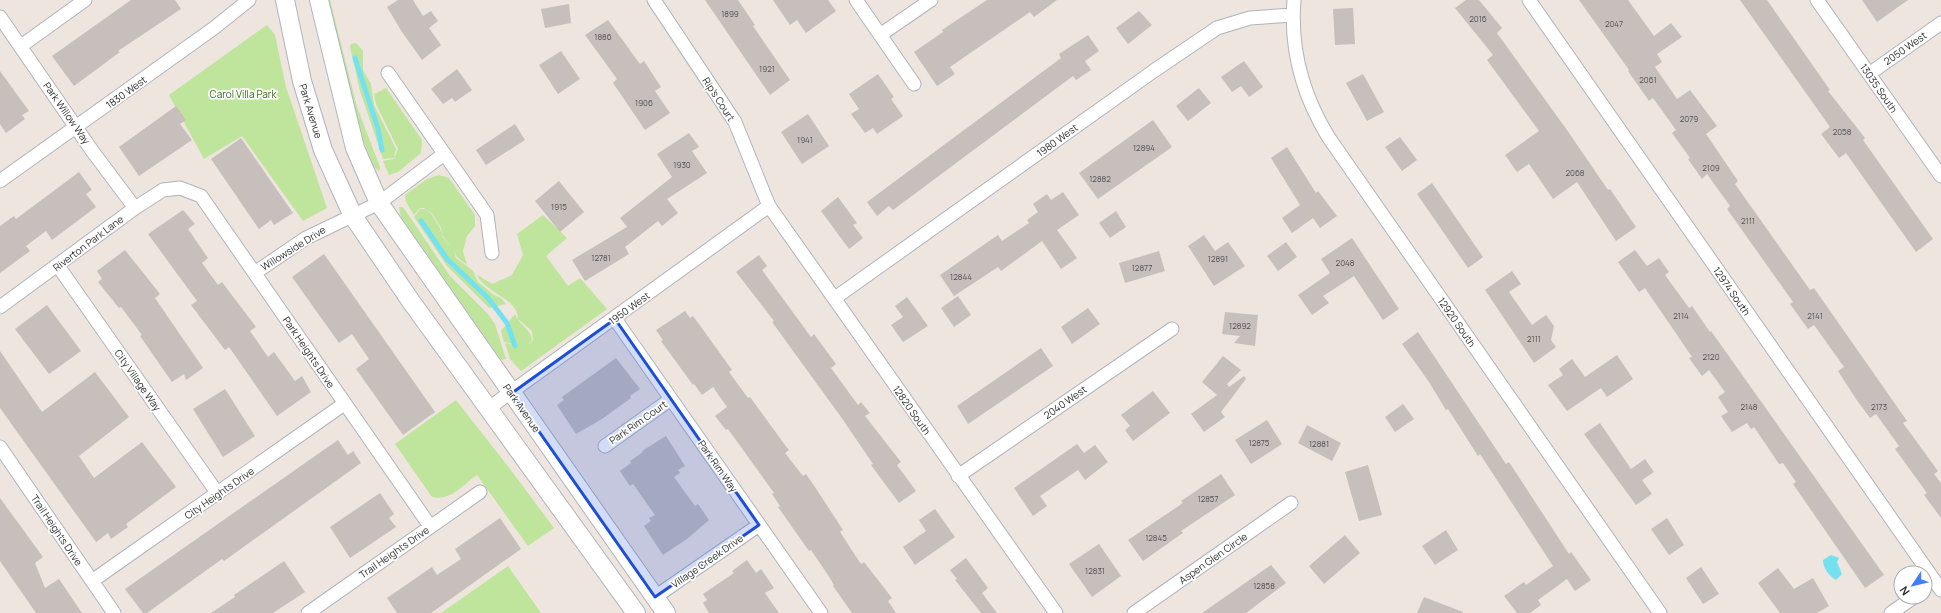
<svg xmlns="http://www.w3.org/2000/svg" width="1941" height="613" font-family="Manrope,sans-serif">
	<rect width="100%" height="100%" fill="#eee5df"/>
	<path fill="#bfe49c" d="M327 0H330L357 107 380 167 379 171 374 167 351 110Z
		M267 25 275 35 286 87 327 208 303 221 242 136 204 159 169 95Z
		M356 43 363 51V70L371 84 374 105 396 149 394 158 383 159 360 91 350 47 351 44Z
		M386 88 422 140 421 153 398 172 389 175 383 161 394 159 398 149 376 104 374 94Z
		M439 175 449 178 475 215V226L467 236 463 251 467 265 457 257 454 250 442 235 441 228 432 213 424 208H420L414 215 406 202 405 195 427 179Z
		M399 207H403L450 276 487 313 495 324 506 359 501 360 401 217Z
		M420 209H425L431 213 440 228 442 236 454 250 456 258 473 271 478 282 494 295 501 298 506 304 489 308 447 266 414 217Z
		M543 215 567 238 546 256 568 286 580 278 607 309 521 371 510 359 505 343 510 344 514 349 510 343 504 342 501 331 515 314C519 325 530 328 532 340L528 345 533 340 532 331 518 319C518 298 486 294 476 274L492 284 512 275 523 255 517 234Z
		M456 400 510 469 554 528 528 546 477 475C462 485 452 501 432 497L395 444Z
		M508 566 541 613H441Z"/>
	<path fill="#73e1ef" d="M1831 555 1839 558 1837 562 1842 574 1836 580C1829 576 1823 568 1823 560Z"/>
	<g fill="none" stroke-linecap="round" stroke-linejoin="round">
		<path stroke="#73e1ef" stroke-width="5" d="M355 58 378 129 382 150
			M421 221 447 259 488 298 507 323 515 346"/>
	</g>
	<path fill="#c6bfbb" d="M131 0H175L181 9 118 51 120 52 74 86 52 56Z
		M398 0H413L423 16 431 11 438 21 429 28 441 45 422 60 402 32 387 7Z
		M705 0H738L755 25 753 26 790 80 770 95Z
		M773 0H828L836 11 806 33 797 20 790 25Z
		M987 0H1057L1034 17 1030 12 950 67 955 74 937 86 914 52 943 32 942 30Z
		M1466 0H1479L1502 28 1497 33 1567 130 1608 190 1610 189 1636 227 1616 241 1577 182 1553 199 1529 164 1517 172 1505 155 1539 131 1487 60 1493 55 1455 8Z
		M1579 0H1628L1654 36 1671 23 1682 37 1657 54 1662 62 1655 67 1677 99 1690 90 1717 126 1706 134 1738 181 1735 184 1810 290 1814 288 1907 421 1903 423 1938 471 1934 474 1941 483V518L1924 495 1927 493 1895 449 1899 446 1876 414 1870 418 1856 399 1838 371 1844 367 1814 325 1808 329 1790 304 1793 302 1727 209 1730 206 1707 174 1702 179 1688 159 1690 158 1672 133 1676 130 1653 98 1649 101 1628 71 1629 70Z
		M1740 0H1767L1830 90 1828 91 1865 138 1863 140 1933 239 1916 252 1846 153 1839 158 1821 134 1830 127Z
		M1862 0H1908L1877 22Z
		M569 4 571 23 545 28 541 9Z
		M1353 8 1355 44 1335 45 1333 9Z
		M1139 11 1152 25 1128 44 1116 28Z
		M608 20 640 64 644 61 661 87 655 91 670 113 645 130 613 83 617 79 585 35Z
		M1088 35 1099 51 1085 61 1091 70 1076 80 1073 76 893 210 889 206 877 216 867 202 1061 58 1059 54Z
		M561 51 580 79 558 94 539 65Z
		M1244 61 1263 87 1249 97 1241 86 1232 92 1221 77Z
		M457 69 472 90 455 102 452 98 443 104 431 89Z
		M0 71 29 111 22 115 25 119 6 133 0 124Z
		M878 74 894 97 891 99 903 116 877 134 873 128 865 133 851 114 859 109 849 94Z
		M1363 74 1384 112 1367 121 1346 83Z
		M1199 88 1211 103 1188 121 1176 106Z
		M176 106 186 120 180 124 192 140 139 176 119 147Z
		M808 114 829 146 802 164 781 132Z
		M1153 120 1172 147 1098 199 1079 173Z
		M515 124 525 140 486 165 476 150Z
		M689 133 699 147 692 151 707 173 667 199 678 213 662 226 658 221 625 247 629 254 585 281 572 260 627 227 620 218 672 177 657 154Z
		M1400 137 1417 160 1402 171 1385 147Z
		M241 138 293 213 274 225 271 220 259 229 211 159Z
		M1287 147 1316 193 1318 191 1337 216 1320 228 1313 218 1292 233 1282 218 1300 205 1271 158Z
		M79 172 92 190 86 194 96 207 52 240 46 231 26 246 30 251 0 273V226L14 216 16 219Z
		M559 181 584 212 560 232 535 201Z
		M1432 183 1483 257 1468 268 1417 194Z
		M1063 192 1079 215 1057 230 1077 258 1061 269 1042 241 1001 271 998 267 954 296 940 275 998 235 1002 241 1029 223 1027 220 1038 212 1033 204 1047 194 1051 200Z
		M838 197 857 223 853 225 863 238 849 249 821 211Z
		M183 210 195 224 188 229 208 258 202 263 218 285 222 282 256 327 250 331 268 357 274 352 295 381 302 376 311 392 277 416 229 347 225 350 191 305 197 301 148 234Z
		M1116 211 1126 227 1110 238 1099 223Z
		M1204 235 1215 251 1228 242 1245 266 1214 286 1188 246Z
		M1352 238 1399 309 1383 320 1354 276 1323 296 1329 303 1312 315 1298 295 1330 273 1321 259Z
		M1286 242 1297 257 1278 271 1267 256Z
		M125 250 160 294 155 298 203 368 186 380 184 374 172 382 140 336 142 335 121 307 119 308 98 282 102 279 97 271Z
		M1635 250 1647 266 1659 258 1669 272 1665 275 1689 308 1692 306 1710 332 1711 331 1884 575 1865 588 1793 484 1796 482 1783 463 1779 464 1754 427 1751 429 1747 423 1732 432 1721 416 1728 412 1718 397 1725 392 1709 370 1702 376 1689 358 1692 357 1645 288 1639 292 1618 262Z
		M1159 251 1165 271 1125 283 1119 263Z
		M324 254 435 412 403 435 356 369 369 359 352 334 339 343 292 277Z
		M759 255 767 266 762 270 811 337 814 334 836 364 831 368 858 405 861 402 870 413 865 416 901 462 897 465 916 491 899 503 871 465 873 464 841 417 772 322 774 321 736 272Z
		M1512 271 1521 284 1509 292 1532 325 1546 315 1554 326 1551 340 1556 347 1534 363 1485 290Z
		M958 296 971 315 954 327 941 308Z
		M907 297 928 326 903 342 891 325 903 317 895 306Z
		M47 305 81 351 49 374 15 329Z
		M1088 308 1100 324 1072 344 1061 327Z
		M685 311 690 318 693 316 709 338 732 370 729 372 748 398 750 397 785 445 789 450 785 453 803 476 806 474 813 484 843 530 840 532 861 564 864 562 892 598 888 601 896 613H852L833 586 834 585 828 575 811 550 809 551 778 507 780 506 772 494 774 493 728 429 726 430 715 416 727 407 713 387 702 395 694 384 693 385 661 341 663 340 656 330Z
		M1225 312 1257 315 1258 314 1255 346 1234 343 1240 336 1222 334Z
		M1418 332 1506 464 1509 462 1569 554 1571 552 1591 580 1575 591 1567 579 1538 600 1541 605 1530 613H1517L1504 596 1524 582 1526 585 1553 566 1480 454 1478 456 1448 409 1446 410 1429 382 1402 344Z
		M1041 348 1053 366 968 424 957 406Z
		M0 351 42 412 95 372 129 417 79 456 94 478 142 442 176 487 126 524 128 527 111 539 108 533 96 542 0 408Z
		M1617 355 1633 379 1607 397 1601 388 1567 411 1548 385 1563 375 1559 369 1572 359 1585 377Z
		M1223 356 1241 370 1227 384 1229 387 1244 376 1246 379 1221 412 1225 417 1204 432 1191 414 1217 395 1202 382Z
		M616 358 640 389 630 396 631 398 602 419 576 434 557 405 564 400 562 397Z
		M225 389 255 436 223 457 193 409Z
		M1153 391 1170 413 1133 441 1125 430 1130 426 1121 415Z
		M1403 404 1414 419 1395 432 1385 417Z
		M1267 420 1282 444 1251 464 1235 440Z
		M1600 423 1631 469 1645 459 1654 472 1642 480 1652 494 1636 505 1584 434Z
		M1307 425 1341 443 1332 461 1298 443Z
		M666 436 685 466 678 470 680 473 674 477 695 506 698 504 709 520 687 539 663 555 644 526 651 521 649 518 655 515 633 484 630 486 620 471 631 463 630 461 643 452 642 451Z
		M338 440 348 455 353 451 361 463 224 561 222 559 147 613H143L125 589Z
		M1077 444 1084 453 1095 445 1108 462 1085 480 1078 470 1040 496 1047 506 1033 516 1014 488Z
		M1368 465 1382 515 1359 521 1345 472Z
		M1221 474 1235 495 1181 531 1183 533 1143 561 1128 540 1183 503 1181 501Z
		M380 493 394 514 389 518 396 527 350 558 330 527Z
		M0 498 43 557 35 563 45 588 59 579 82 613H36L0 561Z
		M935 509 955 537 915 565 903 547 926 531 919 520Z
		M500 518 521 549 431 613H397L387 598 432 567 437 575 461 559 455 549Z
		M1667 518 1684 545 1669 555 1651 529Z
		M1446 530 1458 550 1435 565 1422 546Z
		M1345 535 1360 553 1324 584 1309 566Z
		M1099 544 1121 576 1092 597 1069 564Z
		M966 558 988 588 982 593 997 613H981L955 580 957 579 950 570Z
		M747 560 756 573 761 569 774 588 765 593 779 613H709L703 603 707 600 703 594 734 573 732 571Z
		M284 561 305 592 273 613H211L235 597 234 595Z
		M1271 565 1286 583 1246 613H1202Z
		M1701 567 1719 594 1703 604 1686 578Z
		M1778 568 1794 589 1813 578 1829 606 1817 613H1780L1758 583Z
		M1424 597 1463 612V613H1417Z"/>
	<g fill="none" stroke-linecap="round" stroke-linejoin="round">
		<g stroke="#afb4bc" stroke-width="15">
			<path id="street" d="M654 0 735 122 769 206 1056 613
				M856 0 914 84
				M1294 0C1290 49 1303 96 1329 138L1660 613
				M1529 0 1941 590
				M1817 0 1941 176
				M0 17 93 152 135 208
				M880 35 931 0
				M21 46 85 0
				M388 73 487 215 492 253
				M1869 74 1941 23
				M0 181 214 28 249 0
				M58 266 218 494
				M256 272 306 238 379 203 444 154
				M835 298 1155 70 1217 28 1250 18 1293 15
				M0 307 135 208 163 190 180 188 201 196 430 526
				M615 319 821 613
				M489 408 769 206
				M605 446 671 399
				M0 447 114 613
				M958 476 1172 329
				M92 581 344 404
				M655 597 759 525
				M308 613 480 492
				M1134 613 1291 503
				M1891 613 1914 597"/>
		</g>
		<g stroke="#afb4bc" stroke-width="20">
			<path id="secondary" d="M285 0 302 81 323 150 353 216 410 300 636 613
				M319 0 355 148 379 203 666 613"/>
		</g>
		<use href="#street" stroke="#fff" stroke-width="13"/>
		<use href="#secondary" stroke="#fff" stroke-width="18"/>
	</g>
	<path fill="#1d4ed8" fill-opacity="0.2" stroke="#1d4ed8" stroke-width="3" stroke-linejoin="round" d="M615 319 759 525 655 597 512 393Z"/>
	<g text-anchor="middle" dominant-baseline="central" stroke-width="3.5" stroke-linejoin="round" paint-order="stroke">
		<g font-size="8" fill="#525150">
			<text x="730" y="13">1899</text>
			<text x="1478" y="18">2016</text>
			<text x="1614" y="23">2047</text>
			<text x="603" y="36">1886</text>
			<text x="767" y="68">1921</text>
			<text x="1648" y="79">2061</text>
			<text x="644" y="102">1906</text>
			<text x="1689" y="118">2079</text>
			<text x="1842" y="131">2058</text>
			<text x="805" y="139">1941</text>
			<text x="1144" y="147">12894</text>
			<text x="682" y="164">1930</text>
			<text x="1711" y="167">2109</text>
			<text x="1575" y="172">2068</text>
			<text x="1100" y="178">12882</text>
			<text x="559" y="206">1915</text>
			<text x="1748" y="220">2111</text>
			<text x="601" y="257">12781</text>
			<text x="1218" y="258">12891</text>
			<text x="1345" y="262">2048</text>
			<text x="1142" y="267">12877</text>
			<text x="961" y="276">12844</text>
			<text x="1681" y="315">2114</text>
			<text x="1815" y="315">2141</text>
			<text x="1240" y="325">12892</text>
			<text x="1534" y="338">2111</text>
			<text x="1711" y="356">2120</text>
			<text x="1749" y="406">2148</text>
			<text x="1879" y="406">2173</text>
			<text x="1259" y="442">12875</text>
			<text x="1319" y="443">12881</text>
			<text x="1208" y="498">12857</text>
			<text x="1156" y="537">12845</text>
			<text x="1095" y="570">12831</text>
			<text x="1264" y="585">12858</text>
		</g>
		<g font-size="10" fill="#2c2c2c" stroke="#fff">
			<text transform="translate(1905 48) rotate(-35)">2050 West</text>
			<text transform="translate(1879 88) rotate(55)">13035 South</text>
			<text transform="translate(126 92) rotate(-36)">1830 West</text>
			<text transform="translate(719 99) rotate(57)">Rip's Court</text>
			<text transform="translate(311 111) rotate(73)">Park Avenue</text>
			<text transform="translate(67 113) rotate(55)">Park Willow Way</text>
			<text transform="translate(1057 140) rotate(-36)">1980 West</text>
			<text transform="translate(88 243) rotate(-37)">Riverton Park Lane</text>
			<text transform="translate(293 248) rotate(-32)">Willowside Drive</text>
			<text transform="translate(1732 291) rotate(55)">12974 South</text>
			<text transform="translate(629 308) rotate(-36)">1950 West</text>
			<text transform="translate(1457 322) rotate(55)">12920 South</text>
			<text transform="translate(309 352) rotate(56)">Park Heights Drive</text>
			<text transform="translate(138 380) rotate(55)">City Village Way</text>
			<text transform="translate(1065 402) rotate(-35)">2040 West</text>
			<text transform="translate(522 408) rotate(55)">Park Avenue</text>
			<text transform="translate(912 410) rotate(55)">12820 South</text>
			<text transform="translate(638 422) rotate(-35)">Park Rim Court</text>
			<text transform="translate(718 466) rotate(55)">Park Rim Way</text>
			<text transform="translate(219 493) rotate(-35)">City Heights Drive</text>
			<text transform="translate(57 530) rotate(56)">Trail Heights Drive</text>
			<text transform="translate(394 552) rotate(-35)">Trail Heights Drive</text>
			<text transform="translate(1213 558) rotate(-35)">Aspen Glen Circle</text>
			<text transform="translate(707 561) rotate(-35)">Village Creek Drive</text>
		</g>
		<g font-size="10" fill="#386b1b" stroke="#fff">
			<text x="243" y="94">Carol Villa Park</text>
		</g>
	</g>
	<g transform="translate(1913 585) rotate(235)"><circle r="19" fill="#ffffff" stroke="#ababab"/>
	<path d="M0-3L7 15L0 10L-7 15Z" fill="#407ffa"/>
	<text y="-6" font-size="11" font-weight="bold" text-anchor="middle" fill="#2c2c2c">N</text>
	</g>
</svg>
